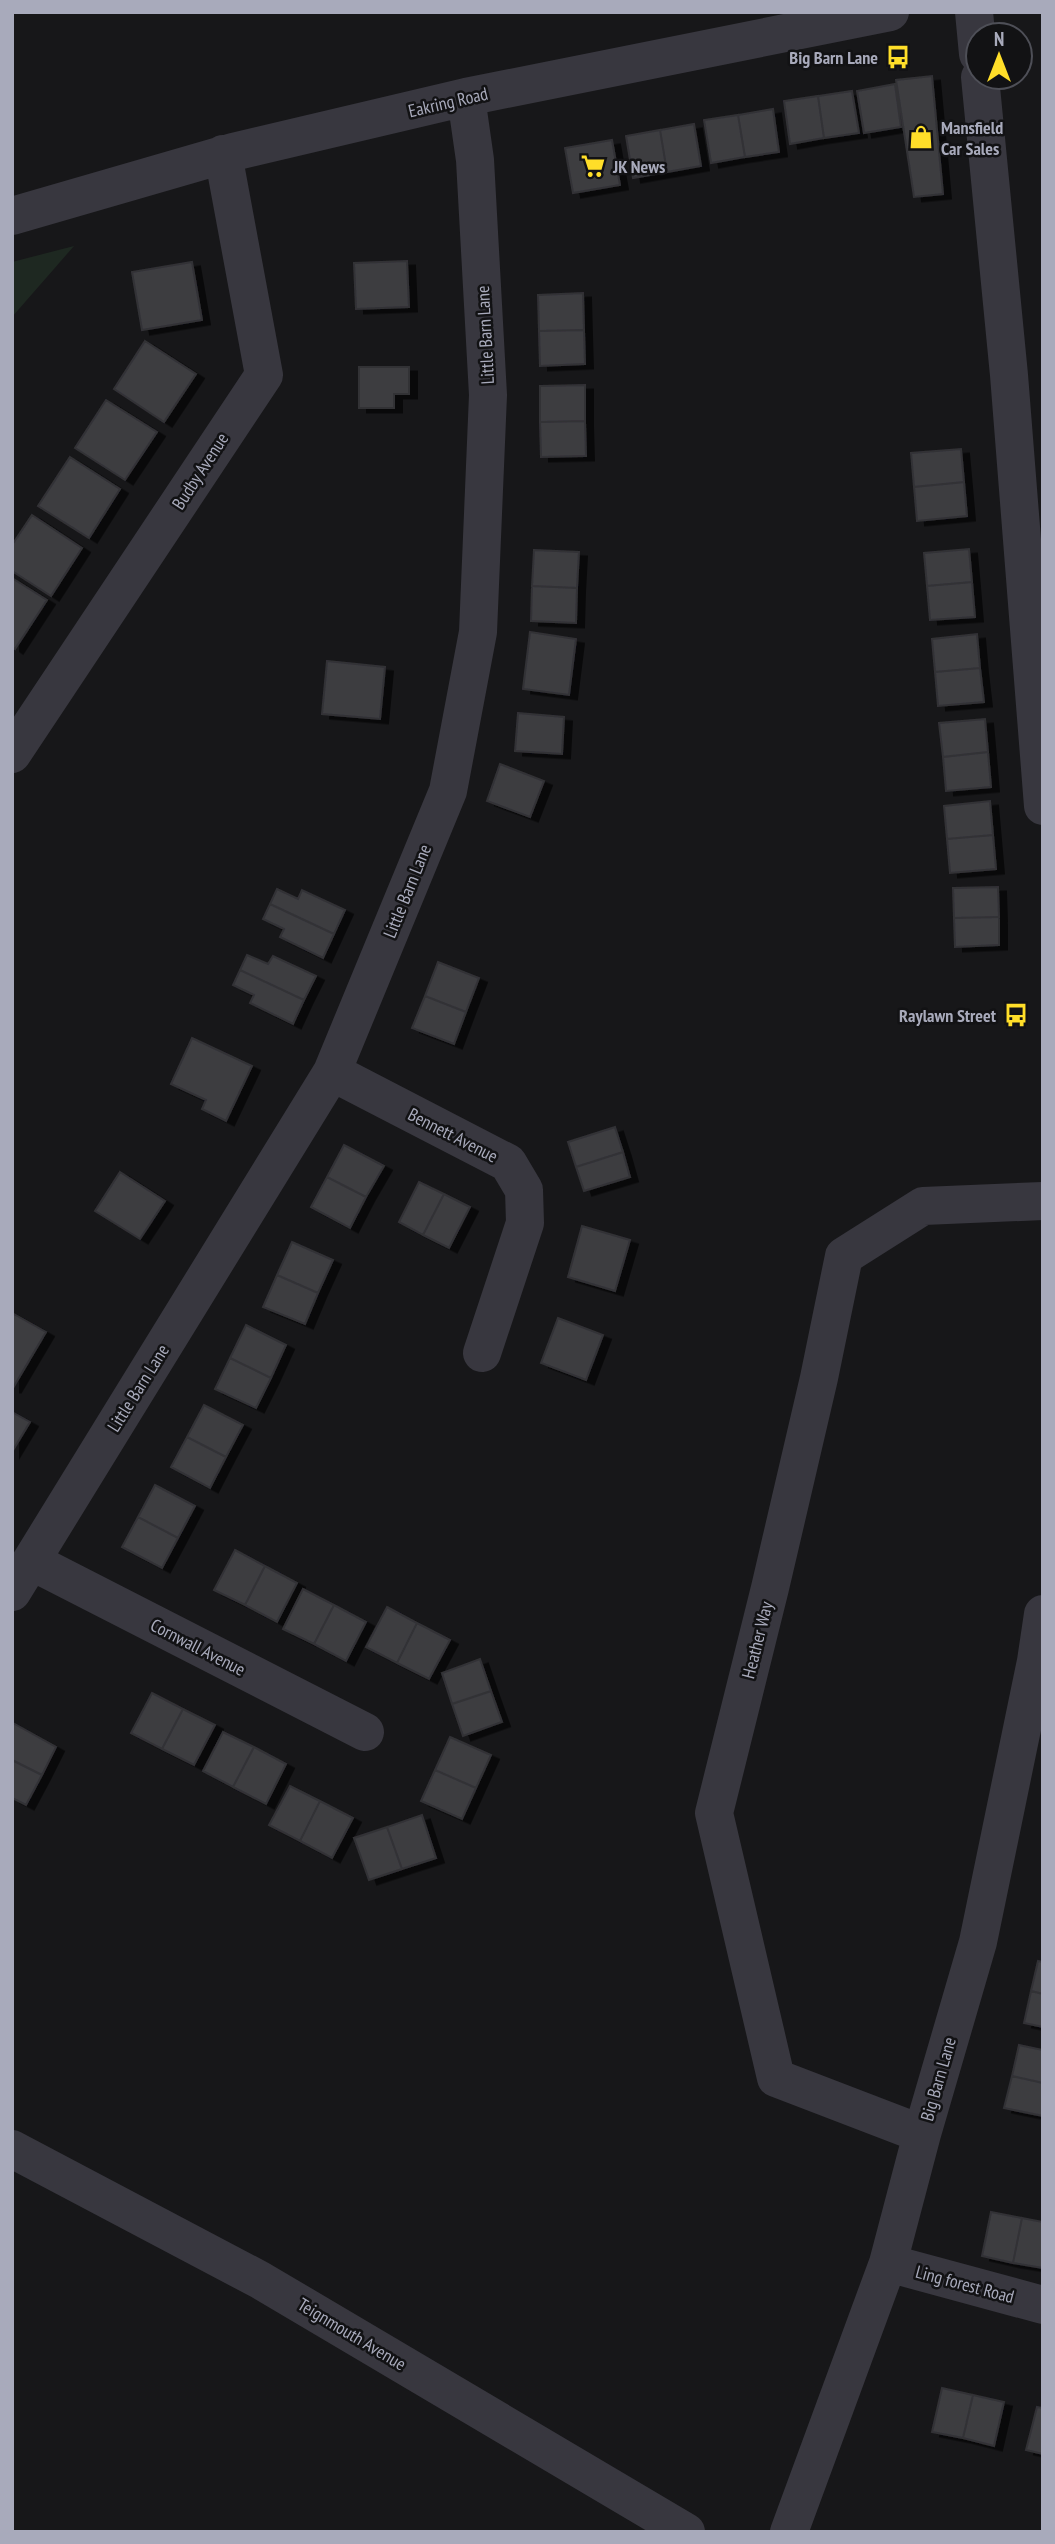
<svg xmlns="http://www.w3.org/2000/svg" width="1055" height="2544" font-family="'PT Sans Narrow',sans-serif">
	<defs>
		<filter id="shadow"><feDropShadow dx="8" dy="4.5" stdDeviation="0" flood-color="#0009"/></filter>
	</defs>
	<rect width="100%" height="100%" fill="#171719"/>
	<path fill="#1e2821" d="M74 246 12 317V262Z"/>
	<path fill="#3c3c41" stroke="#323136" stroke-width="2" filter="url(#shadow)" d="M932 76 943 194 914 197 896 80Z
		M895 84 901 127 864 133 857 91Z
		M852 91 859 133 824 138 818 96Z
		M818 96 824 138 790 144 784 101Z
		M773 109 779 152 745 157 738 115Z
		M738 115 745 157 711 163 704 120Z
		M694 124 701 166 667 172 660 130Z
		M660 130 667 172 633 178 626 136Z
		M612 140 620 185 573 193 565 148Z
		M407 261 409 307 356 309 354 263Z
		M192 262 202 320 142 330 132 272Z
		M583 293 584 330 539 331 538 295Z
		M584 330 585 364 540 366 539 331Z
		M145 341 196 374 164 422 114 389Z
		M359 367H409V394H394V408H359Z
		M585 385V421L540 422V386Z
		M106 400 157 432 125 480 75 448Z
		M585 421 586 456 541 457 540 422Z
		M961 449 964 482 914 487 911 453Z
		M70 457 120 489 89 538 38 506Z
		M964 482 967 516 917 521 914 487Z
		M32 515 82 548 51 596 12 571V545Z
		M969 549 972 582 927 586 924 553Z
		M534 550 579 552 577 588 532 586Z
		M12 578 47 600 15 649 12 647Z
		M972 582 975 617 930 620 927 586Z
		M532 586 577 588 576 623 531 621Z
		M530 632 576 639 569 695 523 689Z
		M977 634 980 668 935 672 932 639Z
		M327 661 385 667 380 719 322 714Z
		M980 668 984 702 938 706 935 672Z
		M518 713 564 717 562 754 515 751Z
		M985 719 988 752 943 757 939 723Z
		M988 752 991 787 946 791 943 757Z
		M500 764 544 781 530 817 487 801Z
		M990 801 993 835 947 839 944 806Z
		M993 835 996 869 950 873 947 839Z
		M998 887 999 917 954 918 953 888Z
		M277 889 298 899 302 890 345 910 334 934 270 904Z
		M270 904 334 934 323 958 280 937 284 929 263 919Z
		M999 917V945L955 947 954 918Z
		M247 955 268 964 273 956 316 976 304 1000 240 970Z
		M438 962 479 978 466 1012 425 996Z
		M240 970 304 1000 293 1024 250 1003 254 995 233 985Z
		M425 996 466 1012 454 1044 412 1028Z
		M192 1038 252 1066 226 1121 202 1109 206 1100 171 1084Z
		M615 1127 623 1152 576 1167 568 1142Z
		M344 1145 384 1166 366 1197 327 1177Z
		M623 1152 630 1177 584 1191 576 1167Z
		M120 1172 165 1201 140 1239 95 1211Z
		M327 1177 366 1197 350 1228 311 1207Z
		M419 1182 444 1194 423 1235 399 1222Z
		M444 1194 470 1207 449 1248 423 1235Z
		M582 1226 630 1240 615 1291 568 1277Z
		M292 1242 333 1260 318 1293 277 1275Z
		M277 1275 318 1293 305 1324 263 1307Z
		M12 1313 46 1332 13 1388H12Z
		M558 1318 603 1335 586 1380 541 1363Z
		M246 1325 286 1345 271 1378 230 1358Z
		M230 1358 271 1378 256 1408 215 1389Z
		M204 1405 243 1425 226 1457 187 1437Z
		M12 1412 30 1422 12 1452Z
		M187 1437 226 1457 210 1488 171 1467Z
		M155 1485 195 1506 178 1538 138 1517Z
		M138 1517 178 1538 162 1568 122 1547Z
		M235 1550 265 1566 245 1605 214 1590Z
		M265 1566 297 1583 277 1622 245 1605Z
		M303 1589 334 1605 314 1644 283 1629Z
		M334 1605 366 1622 346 1661 314 1644Z
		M387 1607 417 1623 397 1663 366 1647Z
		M417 1623 450 1640 429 1679 397 1663Z
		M480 1659 491 1691 452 1704 442 1673Z
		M491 1691 502 1722 463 1736 452 1704Z
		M152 1693 183 1709 162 1749 131 1733Z
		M183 1709 215 1725 194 1765 162 1749Z
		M13 1723 56 1747 42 1775 12 1760Z
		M223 1732 254 1747 233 1787 203 1771Z
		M450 1737 491 1755 476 1788 435 1770Z
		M254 1747 286 1764 266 1804 233 1787Z
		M12 1760 42 1775 26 1805 12 1798Z
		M435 1770 476 1788 462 1819 421 1801Z
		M290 1786 320 1801 300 1841 269 1825Z
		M320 1801 353 1818 332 1858 300 1841Z
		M422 1815 436 1858 402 1869 387 1827Z
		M387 1827 402 1869 369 1880 354 1838Z
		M1038 1961 1043 1962V1994L1031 1991Z
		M1031 1991 1043 1994V2027L1024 2023Z
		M1019 2045 1043 2050V2083L1012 2076Z
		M1012 2076 1043 2083V2116L1004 2108Z
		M991 2212 1022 2218 1013 2263 982 2256Z
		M1022 2218 1043 2222V2268L1013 2263Z
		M942 2388 973 2395 963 2438 932 2432Z
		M973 2395 1004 2402 994 2446 963 2438Z
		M1037 2407 1043 2408V2454L1026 2450Z"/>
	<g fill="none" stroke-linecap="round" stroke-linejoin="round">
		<path stroke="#38373f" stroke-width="38" d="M974 12 978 54
			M980 77 1009 375 1043 806
			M12 216 233 152 466 97 890 12
			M12 754 264 375 223 154
			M332 1072 508 1163 524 1190 525 1223 482 1353
			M31 1561 365 1732
			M12 1592 332 1072 448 791 478 632 488 395 475 160 466 97
			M922 2134 776 2078 714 1813 770 1588 819 1378 844 1256 923 1206 1043 1201
			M12 2149 260 2280 686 2532
			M888 2263 1043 2305
			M789 2532 888 2263 922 2134 978 1942 1036 1661 1043 1614"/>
	</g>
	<defs>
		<g id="bus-bare" transform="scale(1.89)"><path d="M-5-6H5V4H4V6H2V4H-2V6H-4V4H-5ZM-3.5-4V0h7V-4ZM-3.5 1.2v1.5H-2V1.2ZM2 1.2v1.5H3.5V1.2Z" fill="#ffde29" stroke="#121214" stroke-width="2.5" paint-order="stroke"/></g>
		<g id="shop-bare" transform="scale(1.89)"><path d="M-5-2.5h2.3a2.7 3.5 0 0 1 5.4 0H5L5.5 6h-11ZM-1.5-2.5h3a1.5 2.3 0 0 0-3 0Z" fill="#ffde29" stroke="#121214" stroke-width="2.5" paint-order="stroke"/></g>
		<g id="supermarket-bare" transform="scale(1.89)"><path d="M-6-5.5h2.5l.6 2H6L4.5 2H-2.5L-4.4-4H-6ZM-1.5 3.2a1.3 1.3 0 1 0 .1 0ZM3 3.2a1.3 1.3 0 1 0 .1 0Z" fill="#ffde29" stroke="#121214" stroke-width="2.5" paint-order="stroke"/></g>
	</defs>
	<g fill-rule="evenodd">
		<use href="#bus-bare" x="898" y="57"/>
		<use href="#shop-bare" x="921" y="137"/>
		<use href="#supermarket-bare" x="593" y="166"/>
		<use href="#bus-bare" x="1016" y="1015"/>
	</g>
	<g text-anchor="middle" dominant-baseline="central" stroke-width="5" stroke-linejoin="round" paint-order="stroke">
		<g font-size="18" font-weight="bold" fill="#a8aabb" stroke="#121214" text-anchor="end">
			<text x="878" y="57">Big Barn Lane</text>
			<text x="941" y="127" text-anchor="start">Mansfield<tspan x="941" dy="21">Car Sales</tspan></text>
			<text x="613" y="166" text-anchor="start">JK News</text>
			<text x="996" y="1015">Raylawn Street</text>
		</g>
		<g font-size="18" fill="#a8aabb" stroke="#121214">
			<text transform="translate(448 102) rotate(-13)">Eakring Road</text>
			<text transform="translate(485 335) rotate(-93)">Little Barn Lane</text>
			<text transform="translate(200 471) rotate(-57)">Budby Avenue</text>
			<text transform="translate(407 891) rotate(-68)">Little Barn Lane</text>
			<text transform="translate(453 1135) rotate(27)">Bennett Avenue</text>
			<text transform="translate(138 1388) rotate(-58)">Little Barn Lane</text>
			<text transform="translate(757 1640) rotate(-76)">Heather Way</text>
			<text transform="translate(198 1647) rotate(27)">Cornwall Avenue</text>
			<text transform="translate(938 2079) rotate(-74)">Big Barn Lane</text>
			<text transform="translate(965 2284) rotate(15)">Ling forest Road</text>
			<text transform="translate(352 2334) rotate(31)">Teignmouth Avenue</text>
		</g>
	</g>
	<rect width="1055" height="2544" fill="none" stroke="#a8aabb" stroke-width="28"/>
	<g transform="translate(999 56)"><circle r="33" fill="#121214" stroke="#4e4f57" stroke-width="2"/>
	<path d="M0-5L12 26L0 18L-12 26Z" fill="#ffde29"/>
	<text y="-10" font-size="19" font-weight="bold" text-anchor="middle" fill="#a8aabb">N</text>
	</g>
</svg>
